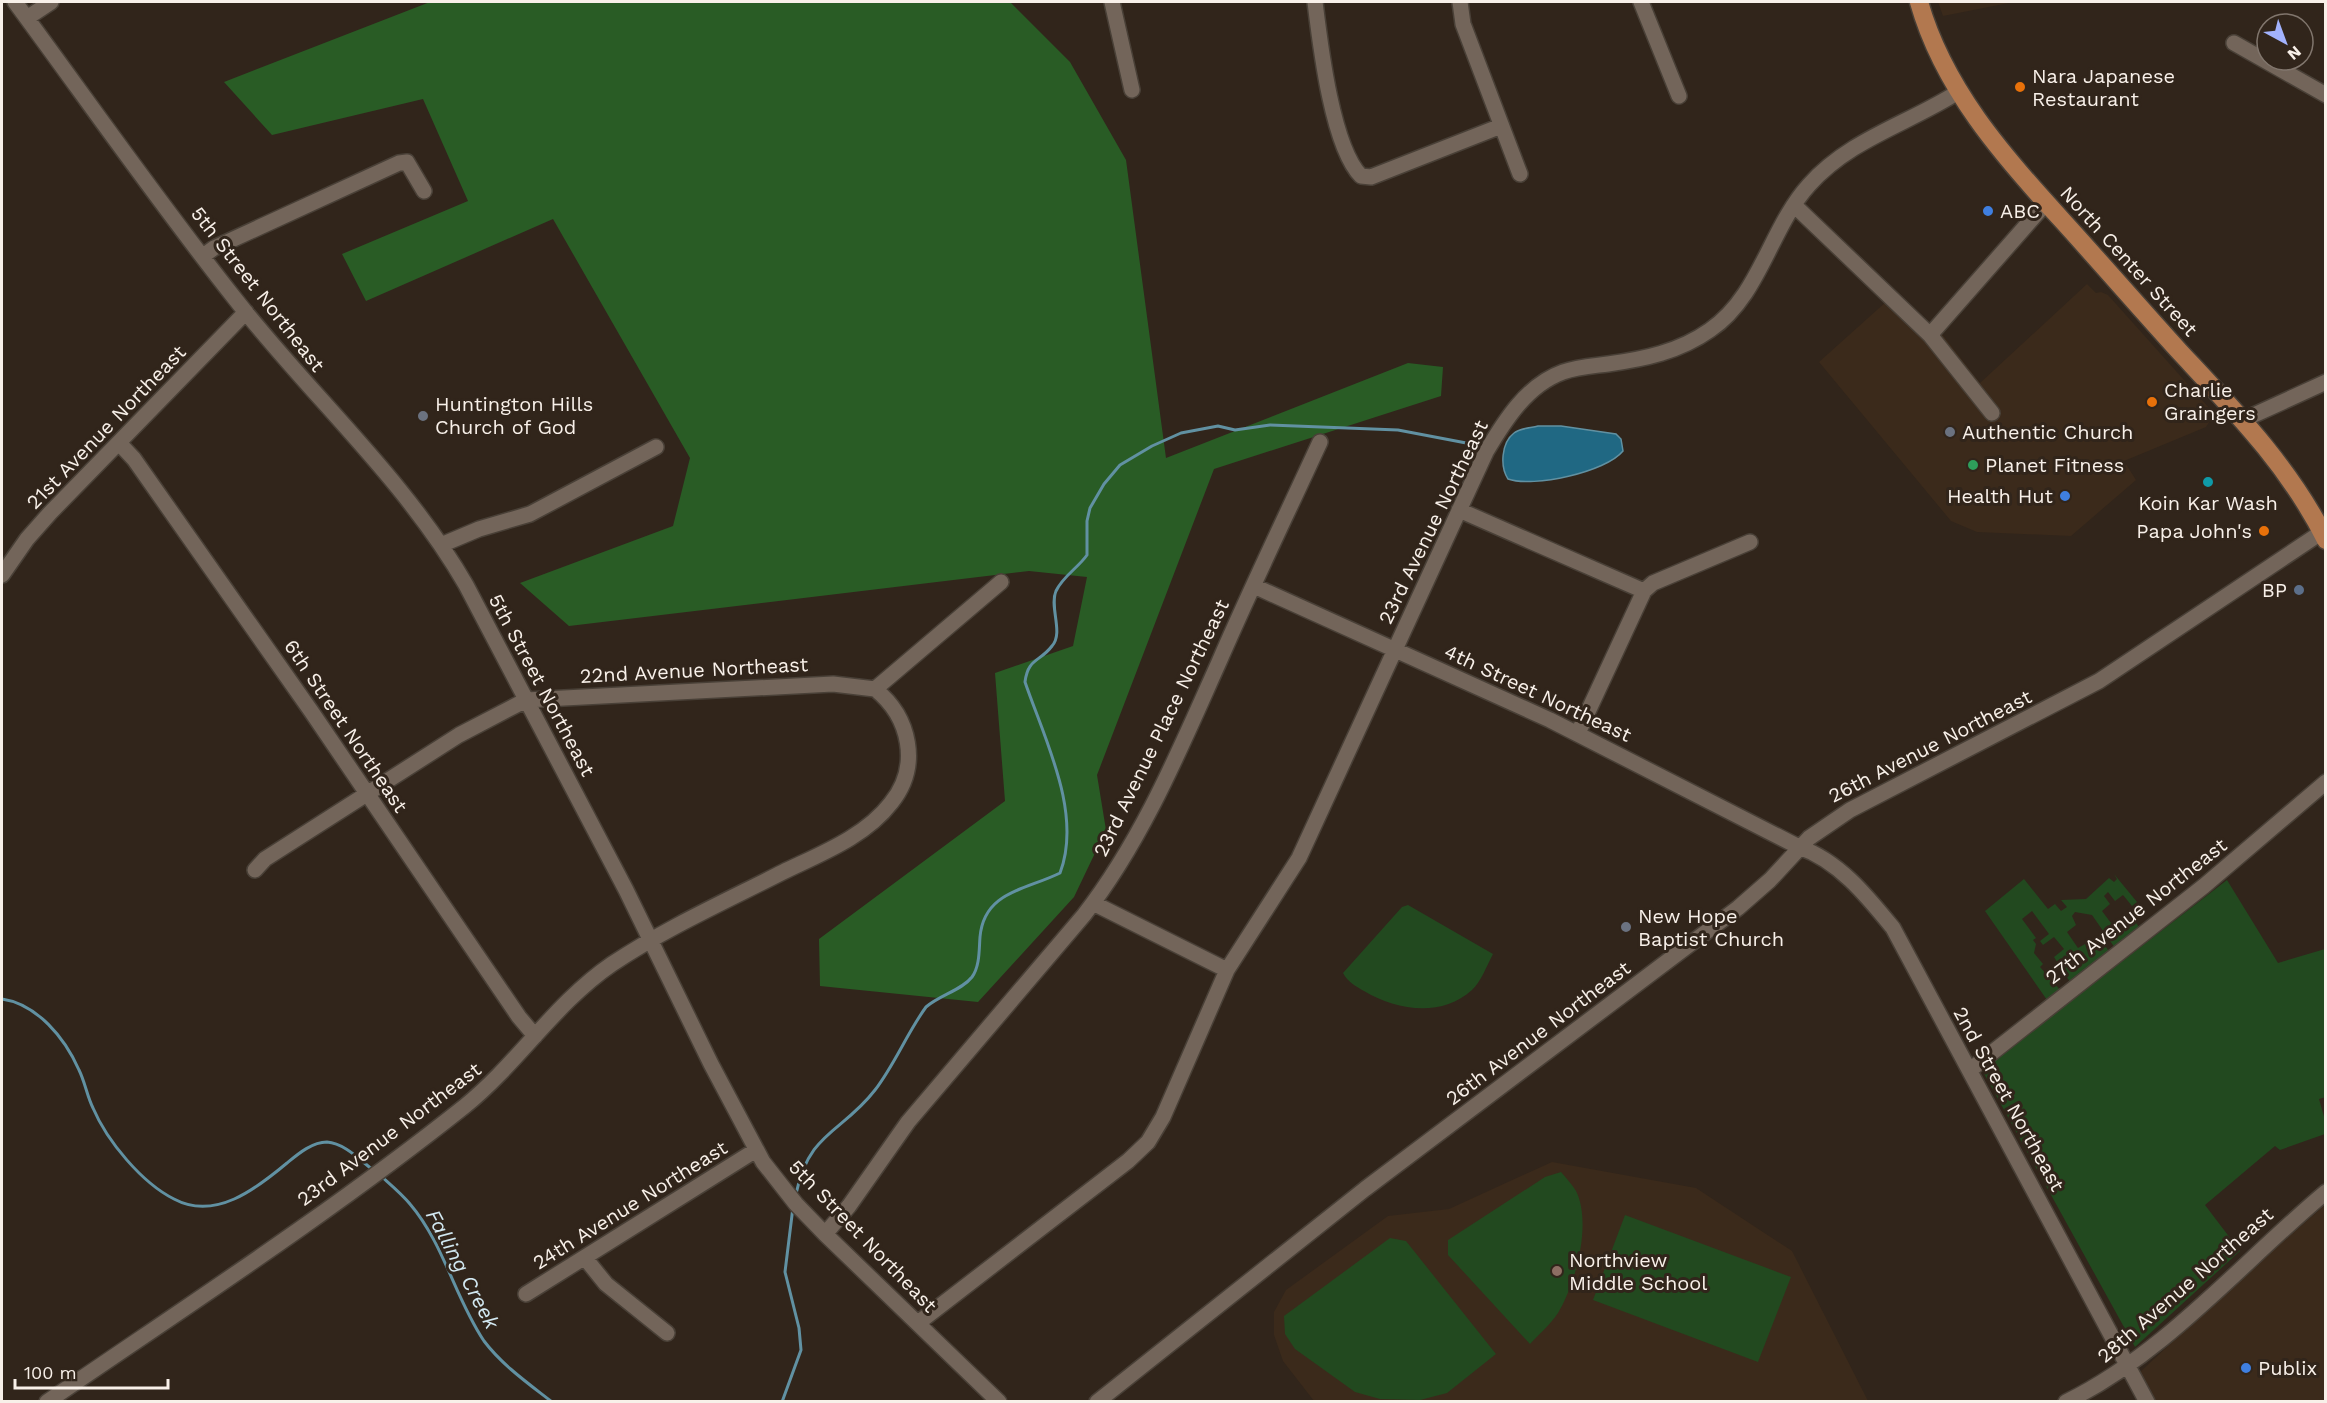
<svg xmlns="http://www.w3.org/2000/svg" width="2327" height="1403" font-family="'Work Sans',sans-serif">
	<rect width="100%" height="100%" fill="#31251b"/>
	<path fill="#3b2a1b" d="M1938 2H2014L1943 16Z
		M2087 284 2096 293 2101 292 2108 295 2210 409 2213 416 2206 427 2124 461 2136 480 2071 536 1977 532 1951 521 1819 362 1887 301 1933 342 1942 334 1980 383Z
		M1552 1162 1696 1188 1792 1251 1868 1401H1314L1283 1361 1274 1335V1312L1286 1290 1388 1216 1449 1209Z
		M2325 1205V1401H2154L2139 1373 2225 1293Z"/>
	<path fill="#22491f" d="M2114 874 2137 902 2132 906 2123 895 2115 901 2108 892 2104 896 2110 904 2102 911 2111 923 2129 914 2140 928 2115 948 2092 915 2075 912 2072 916 2076 925 2067 932 2078 948 2099 936 2110 953 2070 982 2054 957 2064 949 2054 937 2043 945 2040 941 2049 934 2032 911 2022 919 2036 938 2033 940 2036 944 2034 953 2043 964 2040 967 2061 991 2047 1000 1985 911 2024 879 2048 909 2055 904 2061 911 2067 907 2061 900 2086 899 2109 878 2114 882 2117 879Z
		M2227 880 2278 963 2325 949 2326 1097 2319 1099 2325 1120V1134L2280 1150 2275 1146 2205 1205 2240 1251 2135 1347 1982 1070Z
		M1408 905 1493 954C1487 965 1481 982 1472 990 1441 1018 1396 1010 1364 991 1355 986 1348 982 1343 973L1402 907Z
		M1561 1172C1566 1178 1572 1184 1576 1191 1592 1223 1576 1283 1558 1313 1551 1324 1539 1334 1530 1344L1448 1255V1240L1545 1177Z
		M1625 1215 1791 1277 1758 1362 1593 1300Z
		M1390 1238 1406 1241 1496 1354 1447 1393 1420 1400 1380 1399 1355 1392 1295 1349 1285 1334 1284 1316Z"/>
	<path fill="#295c25" d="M430 2H1010L1070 62 1126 160 1166 458 1408 363 1443 367 1441 396 1214 469 1097 775 1106 830 1074 897 978 1002 820 986 819 939 1005 801 995 673 1073 646 1087 577 1029 571 569 626 520 583 673 526 690 458 553 219 366 301 342 254 468 201 423 99 272 135 224 82Z"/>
	<path fill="#206883" stroke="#6191a2" stroke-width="1.5" d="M1538 426H1561L1616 434 1621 439 1623 451C1606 472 1533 488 1508 479 1500 467 1501 443 1514 433 1520 428 1531 428 1538 426Z"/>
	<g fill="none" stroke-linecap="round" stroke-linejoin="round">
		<path stroke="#6191a2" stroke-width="3" d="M2 999C37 1004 65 1038 79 1070 85 1082 87 1096 93 1108 107 1141 142 1183 174 1199 215 1221 256 1189 287 1163 298 1154 312 1142 327 1142 344 1143 360 1160 373 1170
			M381 1176C391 1185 402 1194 410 1204 444 1244 455 1298 484 1341 502 1365 529 1384 552 1402
			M796 1194C809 1131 842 1133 875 1090 895 1064 907 1033 926 1007 940 995 962 990 972 977 980 966 979 949 980 937 984 891 1026 890 1060 873 1083 813 1044 738 1025 682 1028 658 1040 662 1052 646 1064 633 1049 607 1056 591 1063 576 1078 568 1087 555V521L1090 508 1104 484 1120 465 1152 446 1181 433 1218 426 1235 430 1270 425 1398 430 1482 446
			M782 1402 801 1350 799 1328 785 1272 793 1207"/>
		<g stroke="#494037" stroke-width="18">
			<path id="minor" d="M15 2C88 101 159 203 236 300 311 396 405 479 466 585L626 890 711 1064 763 1162 796 1204 825 1234 999 1402
				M1112 2 1132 90
				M1315 2C1320 43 1332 147 1361 176L1371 177 1501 126
				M1460 2 1463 24 1520 174
				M1641 2 1679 96
				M27 18 51 2
				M2234 43 2326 95
				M1794 205 1930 335 1992 413
				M203 256 214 248 399 163 407 162 424 191
				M1930 335 2046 203
				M2243 420 2326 382
				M119 443 134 459 311 711 519 1017 535 1036
				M1459 510 1644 591
				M441 545 479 529 530 514 656 447
				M2 575 27 539 50 513 246 312
				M1254 586 1550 720 1799 847C1839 861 1867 896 1893 928L2147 1402
				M1578 733 1644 591 1653 583 1750 542
				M255 870 265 859 459 735 526 700 833 684 875 689 1001 582
				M1093 903 1227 970
				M1970 1070 2204 886 2326 782
				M825 1234 849 1206 908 1122 1084 915C1143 839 1180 749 1219 662 1251 588 1286 516 1320 442
				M585 1258 606 1284 667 1333
				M526 1294 756 1150
				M918 1323 1128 1161 1148 1142 1163 1117 1227 970 1299 858 1486 452C1505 420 1527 385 1563 372 1577 367 1593 366 1608 364 1644 359 1679 352 1710 330 1760 296 1770 228 1809 185 1850 139 1908 124 1958 92
				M47 1402C187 1306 332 1212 465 1106 518 1063 555 1003 612 964 666 928 726 901 783 872 820 854 865 837 891 803 921 766 910 717 875 689
				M1097 1402 1365 1189 1738 908 1770 880 1809 838 1850 810 2099 681 2322 532
				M2066 1402C2166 1353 2241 1263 2326 1192"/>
		</g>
		<g stroke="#494037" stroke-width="21">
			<path id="major" d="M1919 2C1943 87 2002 155 2061 219 2101 263 2139 307 2179 351 2233 409 2290 467 2326 540"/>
		</g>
		<use href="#minor" stroke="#73655a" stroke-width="15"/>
		<use href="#major" stroke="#b2784f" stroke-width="18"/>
	</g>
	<g fill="#e8710a" stroke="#31251b" stroke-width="2">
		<circle cx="2020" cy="87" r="6"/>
		<circle cx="2152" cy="402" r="6"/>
		<circle cx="2264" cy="531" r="6"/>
	</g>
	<g fill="#3f7fe0" stroke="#31251b" stroke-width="2">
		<circle cx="1988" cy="211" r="6"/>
		<circle cx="2065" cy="496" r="6"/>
		<circle cx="2246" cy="1368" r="6"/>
	</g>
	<g fill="#6b7280" stroke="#31251b" stroke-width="2">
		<circle cx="423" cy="416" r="6"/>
		<circle cx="1950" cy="432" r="6"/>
		<circle cx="1626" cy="927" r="6"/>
	</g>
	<circle fill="#2e9e5b" stroke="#31251b" stroke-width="2" cx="1973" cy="465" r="6"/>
	<circle fill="#0f9aa8" stroke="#31251b" stroke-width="2" cx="2208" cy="482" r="6"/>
	<circle fill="#5c6f8a" stroke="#31251b" stroke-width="2" cx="2299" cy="590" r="6"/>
	<circle fill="#8d6e63" stroke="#31251b" stroke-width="2" cx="1557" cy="1271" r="6"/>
	<g text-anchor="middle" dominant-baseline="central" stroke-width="6" stroke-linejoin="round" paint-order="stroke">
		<g font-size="20" fill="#f8f0e9" stroke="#31251b" text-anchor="start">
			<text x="2032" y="76">Nara Japanese<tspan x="2032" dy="23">Restaurant</tspan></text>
			<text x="2000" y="211">ABC</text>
			<text x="2164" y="390">Charlie<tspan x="2164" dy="23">Graingers</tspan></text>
			<text x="435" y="404">Huntington Hills<tspan x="435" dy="23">Church of God</tspan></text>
			<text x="1962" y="432">Authentic Church</text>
			<text x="1985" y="465">Planet Fitness</text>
			<text x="2053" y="496" text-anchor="end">Health Hut</text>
			<text x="2208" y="503" text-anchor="middle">Koin Kar Wash</text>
			<text x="2252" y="531" text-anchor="end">Papa John's</text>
			<text x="2287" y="590" text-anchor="end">BP</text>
			<text x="1638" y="916">New Hope<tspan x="1638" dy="23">Baptist Church</tspan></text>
			<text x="1569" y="1260">Northview<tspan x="1569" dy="23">Middle School</tspan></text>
			<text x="2258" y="1368">Publix</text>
		</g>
		<g font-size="20" fill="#f8f0e9" stroke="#31251b">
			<text transform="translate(2129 261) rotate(48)">North Center Street</text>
			<text transform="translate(258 289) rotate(52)">5th Street Northeast</text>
			<text transform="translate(106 427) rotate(-46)">21st Avenue Northeast</text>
			<text transform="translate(1433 522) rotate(-64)">23rd Avenue Northeast</text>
			<text transform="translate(694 670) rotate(-3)">22nd Avenue Northeast</text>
			<text transform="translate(542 685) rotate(62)">5th Street Northeast</text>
			<text transform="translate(1538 693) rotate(25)">4th Street Northeast</text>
			<text transform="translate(346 726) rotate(56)">6th Street Northeast</text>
			<text transform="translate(1161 728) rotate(-64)">23rd Avenue Place Northeast</text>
			<text transform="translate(1930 746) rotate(-27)">26th Avenue Northeast</text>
			<text transform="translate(2136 911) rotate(-38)">27th Avenue Northeast</text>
			<text transform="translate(1538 1033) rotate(-37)">26th Avenue Northeast</text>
			<text transform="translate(2009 1099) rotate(61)">2nd Street Northeast</text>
			<text transform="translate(389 1134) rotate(-37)">23rd Avenue Northeast</text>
			<text transform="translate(630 1205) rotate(-32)">24th Avenue Northeast</text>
			<text transform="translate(863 1236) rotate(46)">5th Street Northeast</text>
			<text transform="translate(2185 1285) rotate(-41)">28th Avenue Northeast</text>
		</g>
		<g font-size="21" font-style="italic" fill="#d2e8f1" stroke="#31251b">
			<text transform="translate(463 1269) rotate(62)">Falling Creek</text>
		</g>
	</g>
	<rect width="2327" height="1403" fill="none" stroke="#f8f0e9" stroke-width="6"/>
	<g transform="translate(2285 42) rotate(139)"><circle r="28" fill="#31251b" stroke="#81766d" stroke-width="1.5"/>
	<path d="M0-4.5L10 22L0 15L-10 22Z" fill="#a2b2fd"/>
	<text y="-9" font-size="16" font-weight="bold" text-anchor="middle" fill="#f8f0e9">N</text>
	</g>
	<path d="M15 1379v9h153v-9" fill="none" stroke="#f8f0e9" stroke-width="3"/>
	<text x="24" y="1379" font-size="18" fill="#f8f0e9" stroke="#31251b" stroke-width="4.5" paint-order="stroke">100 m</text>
</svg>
